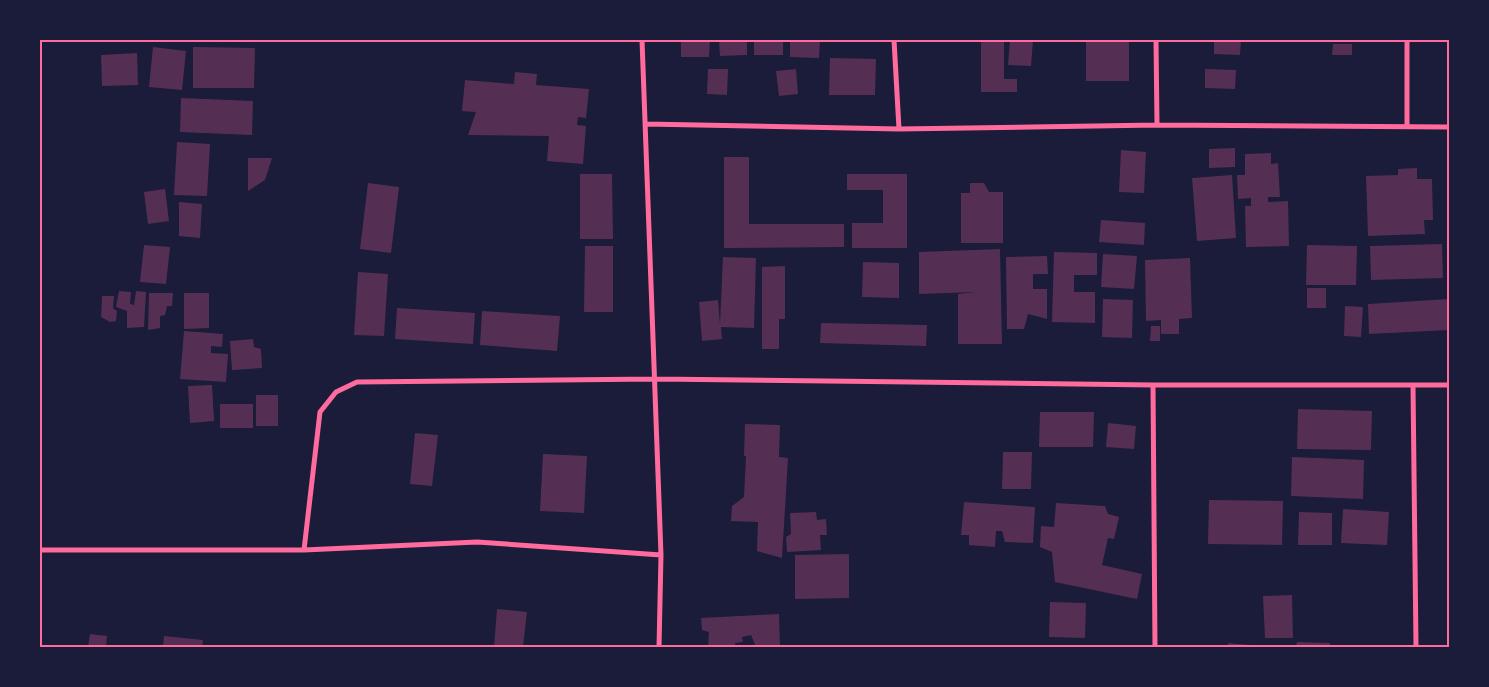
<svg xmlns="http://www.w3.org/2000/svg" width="1489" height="687" font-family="'Public Sans',sans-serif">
	<rect width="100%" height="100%" fill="#1b1b3a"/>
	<path fill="#542f53" d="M681 40H710L709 57H681Z
		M719 40H747V55L720 56Z
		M754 40H783V55H754Z
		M790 40H820L819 58 790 57Z
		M981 40H1004V79H1017V92H981Z
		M1010 40H1033L1031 66 1008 65Z
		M1086 40H1129V81H1086Z
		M1214 40H1241L1240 55 1214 54Z
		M1333 44H1352V55H1332Z
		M153 47 186 51 182 90 149 87Z
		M193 47 255 48 254 88H193Z
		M137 53 138 85 102 86 101 55Z
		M830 58 876 59 875 95H829Z
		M708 69H728L727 95 707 94Z
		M796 69 798 94 779 96 776 71Z
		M1205 69 1236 70 1235 89 1205 88Z
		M515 72 537 74 536 85 589 89 586 118 578 117 577 125 586 126 583 164 547 161 549 136 468 135 476 112 462 111 465 80 514 84Z
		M181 98 253 101 252 135 180 132Z
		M177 142 210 144 207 196 174 195Z
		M1235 148V167L1209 168V149Z
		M1121 150 1146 152 1144 193 1119 192Z
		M1271 153V164L1278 163 1280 197H1268V202L1288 201 1289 246 1246 247 1245 206H1251V198L1238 199 1237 175H1245V154Z
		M724 157H749V224H844V247L724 248Z
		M248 158H272L265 180 248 191Z
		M1417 168V179H1432L1433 220H1424L1425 234 1368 236 1366 176 1398 175V169Z
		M580 174H612L613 239H580Z
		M847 174H907V248H852V223H883V190H847Z
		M1232 175 1236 238 1197 241 1192 178Z
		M368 183 399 187 391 253 360 249Z
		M970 183H984L989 192H1003V243H961V193H970Z
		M165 189 169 221 148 224 144 192Z
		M179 202 202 204 200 238 179 236Z
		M1101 220 1145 223 1144 245 1099 242Z
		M1442 244 1443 278 1371 280 1370 246Z
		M144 245 170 247 166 284 140 282Z
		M1307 245 1357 246 1356 285H1306Z
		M585 246H613V312H584Z
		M1000 249 1002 344H958V294L976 292 919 294V252Z
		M1054 252 1097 253V275H1074V292H1095V323L1052 322Z
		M1103 254 1137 256 1134 289 1101 287Z
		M1047 256 1048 274H1033V289H1047V319L1028 314 1024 329H1007L1006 257Z
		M723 257 756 258 754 328 721 327 722 339 702 341 699 302 718 300 720 324Z
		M1190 258 1192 318 1179 319V334H1161V320L1146 321 1145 260Z
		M863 262 899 263V298L862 297Z
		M785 266V319H779V349H762V267Z
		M358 272 388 274 384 336 354 335Z
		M1307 288H1326V308H1307Z
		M119 291 131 292 130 304 134 305 136 291 146 292 144 327 127 328V311L116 307Z
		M149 293H173L172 306H167L165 315 160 316V328L148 330Z
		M184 293H209V328L184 329Z
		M102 296H114L113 308 117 311 116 321 110 322 101 317Z
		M1103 299 1133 300 1132 338 1102 337Z
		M1449 299V330L1369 334 1368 304Z
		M1345 306 1363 307 1361 337 1344 336Z
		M397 308 475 313 473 344 395 339Z
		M482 311 560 316 557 351 480 345Z
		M821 323 927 325 926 346 820 343Z
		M1151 326H1160V341H1150Z
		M184 331 223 334 222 347 211 346V353L228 354 226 382 180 379Z
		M253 339 254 347 261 349 262 368 232 370 230 341Z
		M212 385 214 421 190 423 188 386Z
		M256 395H278V426H256Z
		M220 404H253V428H220Z
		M1298 409 1372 411 1371 450 1297 449Z
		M1040 412H1094L1093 447H1039Z
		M1108 423 1136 426 1134 449 1106 447Z
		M745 424 780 425 779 457 788 458 782 558 757 551 758 522 731 521 732 506 744 497 746 456H744Z
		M415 433 438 435 432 486 410 484Z
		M1003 452H1032L1031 489H1002Z
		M543 454 587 456 584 513 540 511Z
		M1292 457 1364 460 1363 499 1291 496Z
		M1209 500 1283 501 1282 545 1208 544Z
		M964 502 1035 507 1033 543 1005 542 1002 531H996L995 547 969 545V535H961Z
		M1056 503 1105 506 1108 514 1119 517 1114 539 1108 538 1102 565 1142 574 1137 599 1055 582 1052 552 1040 547 1041 526 1054 527Z
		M1343 509 1389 512 1387 545 1341 543Z
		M816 512 817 520 826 519 827 535H820L821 550 787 552 786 537 791 534 790 513Z
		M1299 512 1332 513V545H1298Z
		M849 554V598L795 599V555Z
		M1292 595 1293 638H1265L1263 596Z
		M1050 602 1086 603 1085 638 1049 637Z
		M497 609 527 612 523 647H494Z
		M779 614 780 647H756L751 635 742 637 743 642 735 643 736 647H708L709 632 702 630 701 618Z
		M90 634 107 636 106 647H88Z
		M164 636 203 640 202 647H163Z
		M1297 642 1330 643V647H1296Z
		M1228 643 1250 645V647H1228Z"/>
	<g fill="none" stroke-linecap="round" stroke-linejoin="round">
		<path stroke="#ff6b9d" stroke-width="5" d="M642 40 661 555
			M894 40 899 129
			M1156 40 1157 125
			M1407 40V126
			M645 124 899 129 1157 125 1449 127
			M1153 385 1155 647
			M1413 385 1416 647
			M40 550H304L477 542 661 555 659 647
			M304 550 320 412 336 392 357 382 656 379 1153 385H1449"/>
	</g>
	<rect width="1489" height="687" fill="none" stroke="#1b1b3a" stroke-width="82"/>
	<rect x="41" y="41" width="1407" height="605" fill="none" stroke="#ff6b9d" stroke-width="2"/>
</svg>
